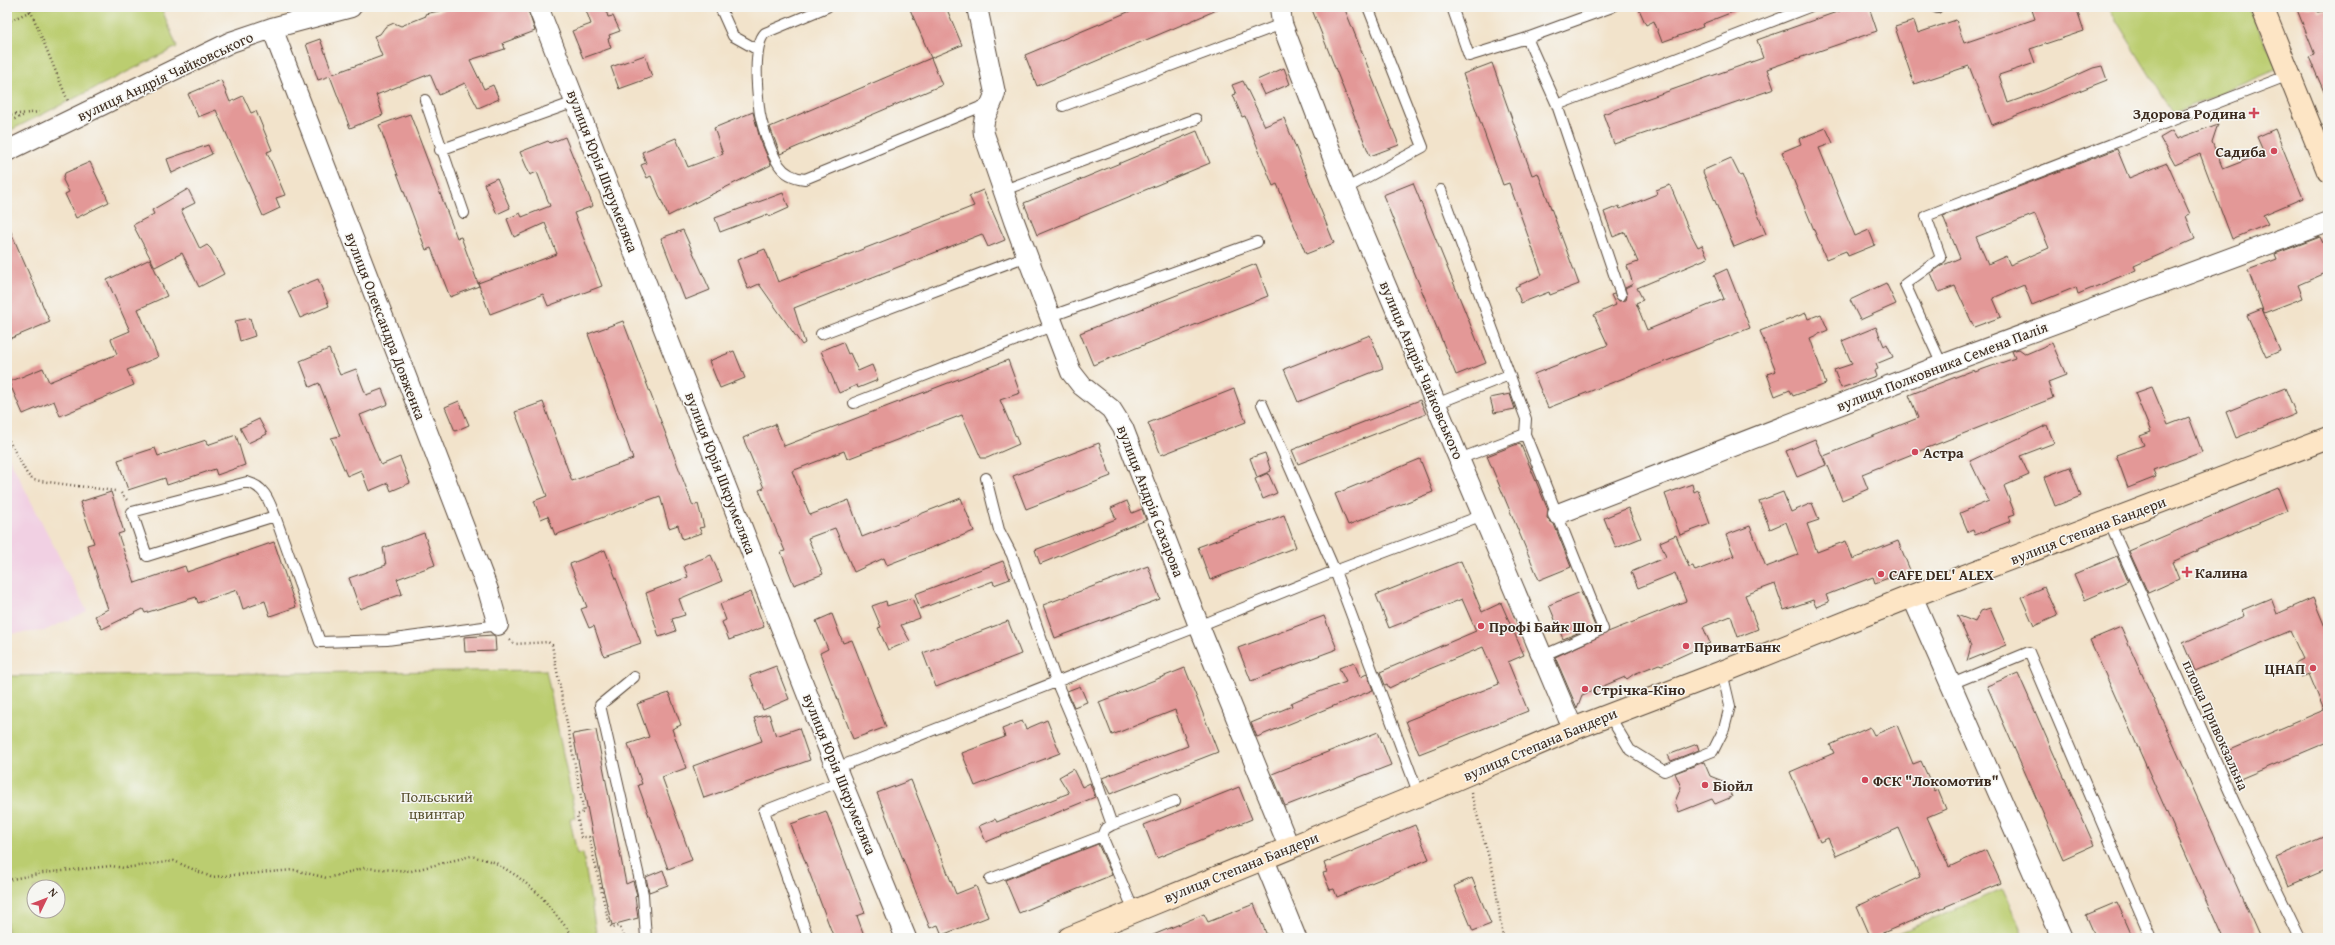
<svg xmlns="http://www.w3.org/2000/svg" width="2335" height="945" font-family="'Gentium Book Plus',serif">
	<rect width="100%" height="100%" fill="#f6f6f2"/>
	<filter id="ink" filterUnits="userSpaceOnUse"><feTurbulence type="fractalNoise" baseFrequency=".025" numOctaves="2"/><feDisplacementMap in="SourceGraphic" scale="8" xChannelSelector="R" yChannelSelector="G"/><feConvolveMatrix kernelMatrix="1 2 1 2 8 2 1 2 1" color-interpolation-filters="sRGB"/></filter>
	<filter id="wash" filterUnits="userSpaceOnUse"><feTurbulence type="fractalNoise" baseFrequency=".012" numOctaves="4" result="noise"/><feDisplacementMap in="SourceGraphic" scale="16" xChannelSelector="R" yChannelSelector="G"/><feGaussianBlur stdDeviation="0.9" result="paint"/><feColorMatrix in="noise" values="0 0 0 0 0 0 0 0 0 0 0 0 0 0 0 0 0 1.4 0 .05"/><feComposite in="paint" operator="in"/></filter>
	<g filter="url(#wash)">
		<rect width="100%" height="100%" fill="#f2e3cb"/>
		<path fill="#f1d0e3" d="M7 454 87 611 44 631 7 634Z"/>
		<path fill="#bbcd70" stroke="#7b7c47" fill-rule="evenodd" d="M7 7H161L177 47 7 132Z
			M2108 7H2248L2278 69 2173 113Z
			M546 670 576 818 570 819 577 854 583 853 597 938H7V676ZM34 887H58V911H34Z
			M2003 889 2024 938H1887Z"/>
		<g id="blocks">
			<path fill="#e39897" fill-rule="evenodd" d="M457 7H527L535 31 503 43 505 49 470 60 484 89 493 85 499 99 478 108 465 83 439 95 430 74 376 95 383 115 350 128 330 76 318 80 306 44 320 39 333 74 382 56 374 36 380 34 385 27 394 23 401 26 426 16 425 14Z
				M595 7H605L608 17 613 16 620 31 609 35 610 38 608 39 611 48 583 58 572 31 591 24 586 10Z
				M909 7H946L962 45 931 58Z
				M1140 7H1224L1037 86 1025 55Z
				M1311 7H1344L1399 145 1370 156Z
				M1638 7H1743V8L1702 24 1703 27 1662 42 1654 21 1646 25Z
				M1851 7H1869L1877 31 1767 69 1774 89 1614 144 1603 114 1763 58 1757 40Z
				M2031 7H2076L2084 31 2030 49 2035 63 1999 75 2008 103 2044 90 2093 68 2102 66 2107 80 1992 125 1969 66 1914 84 1895 27 1914 21 1918 33 1956 20 1964 43 2035 19Z
				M2296 7H2316L2318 12 2328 10V101L2309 57 2315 55Z
				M645 55 652 77 619 89 611 67Z
				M931 58 942 85 780 154 770 127Z
				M1492 63 1532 175 1538 173 1579 284 1550 295 1549 292 1521 303 1515 287 1542 275 1509 183 1503 185 1463 74Z
				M1284 68 1290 84 1264 95 1257 80Z
				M221 80 230 102 243 96 251 113 256 111 272 150 267 152 285 195 276 198 280 208 263 216 216 110 198 117 188 94Z
				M1243 81 1265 126 1284 118 1334 243 1306 254 1277 184 1273 186 1245 116 1242 117 1233 95 1236 94 1232 85Z
				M753 112 760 139 771 165 668 216 651 176 647 178 641 165 646 163 642 152 676 138 688 167 723 154 714 128Z
				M410 114 457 238 461 237 479 286 450 297 431 248 426 250 379 125Z
				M2218 124 2212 142 2223 169 2264 153 2257 137 2275 129 2303 198 2263 215 2268 224 2232 239 2200 154 2175 165 2160 138 2172 131 2177 139Z
				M1826 128 1833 143 1819 148 1855 236 1869 230 1875 245 1848 256 1846 251 1826 259 1782 152 1801 144 1799 139Z
				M1197 131 1210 163 1037 235 1024 203Z
				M565 137 593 206 574 213 602 286 548 306 543 294 490 314 478 283 557 254 545 223 514 237 507 219 520 213 522 217 550 206 537 172 530 175 520 152 548 141 550 143Z
				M208 145 212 154 172 173 167 159Z
				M2117 149 2129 178 2167 163 2190 214 2186 216 2195 239 2134 266 2136 270 2078 294 2076 287 2032 305 2024 285 1993 298 2001 317 1974 327 1955 286 1939 292 1931 273 1941 266 1960 258 1943 216ZM2035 214 2049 248 2010 265 2006 256 1988 264 1976 237Z
				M1731 158 1740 176 1742 175 1766 234 1734 247 1703 172 1704 170Z
				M90 162 109 202 76 218 65 194 69 192 63 180 65 173Z
				M497 178 510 208 497 214 484 184Z
				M1413 183 1486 363 1456 375 1383 195Z
				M1670 185 1688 228 1698 247 1702 245 1708 258 1637 288 1643 300 1636 303 1647 330 1724 299 1714 275 1727 269 1750 328 1548 408 1534 374 1608 345 1594 315 1616 305 1611 295 1614 294 1619 301 1626 300 1627 296 1625 288 1633 284 1627 266 1638 262 1625 232 1613 237 1604 212 1619 206 1620 209 1657 194 1656 190Z
				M188 189 195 203 181 210 200 249 207 245 211 249 224 274 199 287 182 253 155 267 133 225 154 214 152 210Z
				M983 190 1005 240 988 247 982 234 794 308 805 343 802 345 759 284 748 289 737 260 765 249 778 282 974 206 969 196Z
				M783 193 789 208 769 217 768 214 720 232 715 218Z
				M7 223 50 322 7 340Z
				M683 230 710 290 685 300 661 238Z
				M2320 237 2323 243 2328 245V272L2298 285 2303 298 2264 313 2248 270 2277 259 2275 254Z
				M150 259 167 296 138 309 158 357 127 370 134 385 60 416 54 401 23 414 9 382 43 368 49 382 117 354 111 339 130 331 107 280Z
				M1256 264 1268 296 1093 365 1080 333Z
				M318 279 329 306 300 318 288 291Z
				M1886 283 1896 304 1860 320 1850 300Z
				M2262 309 2280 351 2266 357 2247 315Z
				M1806 313 1808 319 1821 314 1828 330 1810 338 1826 384 1793 396 1790 390 1775 396 1767 374 1776 371 1760 331Z
				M250 318 255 336 240 341 235 321Z
				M623 321 693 506 698 504 704 527 699 528 702 533 682 539 678 525 669 528 660 496 555 535 548 516 541 519 534 501 547 496 515 412 543 402 572 481 633 459 588 334Z
				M1876 327 1884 346 1887 344 1893 357 1876 364 1878 369 1874 371 1876 376 1841 388 1834 370 1852 364 1842 341Z
				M1370 335 1383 368 1298 402 1284 369Z
				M843 342 848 354 850 353 858 371 872 365 878 380 858 388 857 385 839 393 821 351Z
				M2052 343 2066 375 2048 382 2053 398 1862 474 1868 489 1842 500 1824 456 1918 418 1909 395 1974 370 1975 372 2015 358 2012 351 2019 349 2026 354Z
				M329 349 340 375 356 369 366 395 382 389 388 404 360 415 381 465 400 457 410 483 391 491 388 483 369 491 361 470 347 476 331 438 340 436 319 383 310 387 300 361Z
				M734 351 745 378 720 388 709 361Z
				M1008 360 1020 393 1000 400 1019 444 987 458H981L962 415 847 459 844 451 792 471 810 515 849 500 862 537 961 498 974 531 887 565 884 558 854 572 835 528 808 538 823 574 794 585 781 552 785 551 759 490 764 488 743 438 775 424 784 446Z
				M2152 387 2168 425 2189 417 2202 452 2153 470 2156 477 2128 488 2116 455 2144 445 2140 436 2151 432 2135 393Z
				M2285 388 2296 414 2236 438 2226 412Z
				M1234 389 1246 422 1161 455 1148 423Z
				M1510 394 1515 409 1494 413 1490 398Z
				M1420 400 1426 414 1298 464 1292 450Z
				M459 401 469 425 455 431 445 407Z
				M259 419 267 434 248 443 240 428Z
				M2047 425 2054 443 2020 456 2029 475 2004 486 2015 514 2009 516 2011 521 1975 535 1973 530 1968 532 1960 513 1989 501 1970 461Z
				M236 435 245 465 217 475 215 469 167 485 165 478 128 490 118 460 155 448 158 456 206 440 207 445Z
				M1815 439 1826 465 1797 477 1786 451Z
				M1099 443 1111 476 1026 509 1013 476Z
				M1520 443 1548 510 1547 518 1554 524 1571 567 1539 580 1487 456Z
				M1265 453 1271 471 1257 477 1250 458Z
				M1420 459 1433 492 1348 525 1335 494Z
				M2070 467 2081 496 2055 506 2044 477Z
				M1268 473 1277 493 1263 499 1255 479Z
				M1692 484 1694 492 1698 490 1710 524 1680 535 1665 494Z
				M2278 488 2287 511 2197 549V551L2172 562 2179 579 2148 593 2129 551Z
				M111 492 124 532 118 534 135 583 185 566 187 572 274 542 296 607 270 616 265 601 243 609 237 590 198 603 196 597 145 613 143 609 102 629 95 616 108 609 87 545 94 543 80 502Z
				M1783 492 1791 512 1812 503 1819 520 1807 524 1817 552 1846 541 1853 559 1898 541 1910 570 1875 583 1873 577 1826 595 1829 602 1816 607 1813 600 1784 610 1775 584 1745 595 1758 629 1738 637 1731 616 1703 627 1710 643 1662 665 1659 664 1634 674 1627 679 1625 677 1582 695 1577 708 1555 657 1608 632 1686 601 1675 573 1638 588 1631 572 1666 557 1660 542 1676 535 1689 567 1693 566 1695 571 1734 556 1726 535 1750 526 1766 567 1798 555 1786 522 1770 529 1759 501Z
				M1127 501 1132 513 1142 509 1146 520 1040 564 1035 550 1116 519 1111 508Z
				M1628 508 1641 538 1616 548 1604 518Z
				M1284 515 1296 547 1210 580 1198 547Z
				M424 533 435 565 397 579 402 594 360 609 349 578 386 565 383 548Z
				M605 550 641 643 604 656 594 626 589 628 581 609 587 607 570 564Z
				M711 555 722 581 679 599 685 615 672 619 676 631 659 637 646 593 688 577 684 566Z
				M2117 556 2128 581 2085 600 2074 574Z
				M1003 561 1010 579 994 585 993 581 920 609 915 594Z
				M1461 561 1482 612 1501 603 1524 655 1508 662 1528 711 1419 754 1406 721 1499 684 1483 647 1427 670 1389 688 1387 684 1385 685 1380 672 1476 631 1462 599 1389 628 1376 595Z
				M1148 566 1160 599 1055 638 1043 605Z
				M2044 587 2057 616 2034 626 2021 597Z
				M751 592 764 627 729 640 722 622 726 620 720 604Z
				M1581 592 1595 626 1563 639 1549 605Z
				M912 598 920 618 901 625 910 641 888 650 878 628 881 627 872 606 886 601 887 606Z
				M2271 598 2277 614 2313 598 2328 634V742L2240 779 2228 751 2324 710 2309 674 2301 677 2295 663 2303 659 2290 631 2195 671 2183 643 2244 616 2242 610Z
				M1990 608 2006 645 1967 661 1971 646 1957 615 1975 622 1981 611Z
				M832 614 843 643 852 640 886 727 853 739 820 653 828 649 816 621Z
				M1324 616 1337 649 1251 681 1238 648Z
				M1008 621 1021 654 936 687 923 653Z
				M2121 627 2260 938H2223L2090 640Z
				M493 635 495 636 496 651 465 652 464 637Z
				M1354 662 1360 677 1367 674 1373 690 1257 737 1251 723 1292 706 1291 703 1300 699 1346 682 1339 668Z
				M776 666 789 699 763 710 750 676Z
				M1185 668 1218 752 1110 794 1102 778 1188 746 1175 710 1112 735 1099 702Z
				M2018 673 2094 845 2063 859 1987 686Z
				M1080 686 1087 702 1074 707 1067 691Z
				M669 693 681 725 672 729 686 768 662 777 692 860 668 869 638 785 642 784 628 744 649 737 637 704Z
				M769 714 776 736 799 728 810 760 704 798 693 766 762 741 754 718Z
				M1047 720 1060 753 975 786 962 753 1005 737 1002 729 1022 721 1026 729Z
				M1897 725 1913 764 1921 761 1935 792 1938 790 1946 809 1927 817 1949 867 1986 850 2001 883 1871 938 1857 906 1920 877 1899 828 1836 856 1828 838 1820 842 1790 772 1834 753 1830 745 1870 727 1874 735Z
				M596 730 626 884 633 881 637 895 635 897 638 918 612 925 603 889 573 734Z
				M1378 732 1391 765 1285 806 1272 774Z
				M1697 744 1699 750 1671 761 1668 755Z
				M1704 762 1710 776 1725 782 1732 797 1715 804 1712 799 1679 812 1675 802 1681 787 1675 773Z
				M1073 769 1082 787 1090 783 1095 797 986 842 979 826 995 819 997 822 1069 793 1059 777Z
				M911 780 956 894 976 886 988 917 942 935 938 925 930 928 877 793Z
				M1239 787 1252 819 1157 858 1144 825Z
				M826 811 865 913 857 916 865 938H834L791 824Z
				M1415 825 1429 859 1337 897 1334 889 1330 890 1323 873 1327 872 1324 863Z
				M2328 835V869L2288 886 2276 857Z
				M1098 844 1112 875 1019 913 1005 880Z
				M663 870 668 885 649 892 646 877Z
				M1472 878 1491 924 1473 931 1454 886Z
				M2117 902 2133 938H2096L2086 915Z
				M1254 904 1268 938H1146L1204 914 1208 922Z"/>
		</g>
	</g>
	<g filter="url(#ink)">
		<use href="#blocks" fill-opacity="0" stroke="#564638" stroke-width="1"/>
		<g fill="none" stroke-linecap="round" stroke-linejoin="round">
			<g stroke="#564638" stroke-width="12">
				<path id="lane" d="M720 7 733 36 758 50
					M827 7 765 33C753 45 757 90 759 107 760 122 771 153 779 165 785 174 795 178 805 179L990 103
					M1452 7 1469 56 1527 38 1557 105 1621 295
					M1935 7 1937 8
					M1527 38 1612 7
					M425 100 464 213
					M1557 105 1809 7
					M1063 106 1282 24
					M440 150 575 102
					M1345 189 1423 147 1368 7
					M1004 190 1196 119
					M1441 190 1526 419 1525 434
					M1049 317 1257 242
					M821 334 1027 256
					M1942 365 1905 284 1941 258 1926 216 2289 75
					M854 403 1052 326
					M1262 404 1335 571 1419 795
					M1436 404 1509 375
					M1459 459 1525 434 1603 629 1542 656
					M986 478 999 530 1012 555 1056 681 1087 754 1112 825
					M275 516C269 501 265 487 247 482L132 512 147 556 275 516 320 642 387 640 498 625
					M2109 522 2236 806 2300 938
					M634 677 600 705 643 894 646 938
					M1949 685 2029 652 2151 938
					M1609 715 1630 750 1664 771 1713 751 1724 729 1730 706 1722 672
					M836 768 1199 626 1335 571 1483 515
					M1102 836 1134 911
					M990 879 1102 836 1105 829 1112 825 1175 801
					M808 938 764 811 841 781
					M2327 938 2328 937"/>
			</g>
			<g stroke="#564638" stroke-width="22">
				<path id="street" d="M538 7 840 778 906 938
					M977 7 995 93C991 110 981 115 984 134L1014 221 1071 372 1082 386 1111 409 1123 428 1199 626 1289 847
					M1280 7 1282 24 1345 189 1573 729
					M272 28 488 590 498 625
					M7 151 231 42 272 28 351 7
					M1558 514 1942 365 2328 222
					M1912 596 2062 938
					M1263 857 1296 938"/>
			</g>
			<g stroke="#564638" stroke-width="24">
				<path id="secondary" d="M2262 7 2328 171
					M1069 938 1419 795 1573 729 1722 672 1912 596 2328 438"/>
			</g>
			<path stroke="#564638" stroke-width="2.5" stroke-dasharray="1 3" stroke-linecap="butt" d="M29 7 68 101
				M7 22 31 11
				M7 115 41 112
				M7 122 25 115
				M7 437 27 474 33 480 115 491
				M121 493 127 500
				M510 640 515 644 548 642 552 645 584 812 577 815 581 837H589L609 924 613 928 619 926 625 938
				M1471 793 1494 876 1503 938
				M7 880 43 873 111 866 124 868 174 861 211 877 294 870 327 878 364 868 411 871 471 856 494 862 517 876 540 895 570 932 578 938"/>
			<use href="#lane" stroke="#fff" stroke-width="10"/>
			<use href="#street" stroke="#fff" stroke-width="20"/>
			<use href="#secondary" stroke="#fde5c5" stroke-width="22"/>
		</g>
	</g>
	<g fill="#d1495b" stroke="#f6f6f2" stroke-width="1.5">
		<path d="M2252 107h4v4h4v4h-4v4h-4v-4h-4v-4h4z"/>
		<circle cx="2274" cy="151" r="4"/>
		<circle cx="1915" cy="452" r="4"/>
		<path d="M2185 566h4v4h4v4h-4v4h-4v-4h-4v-4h4z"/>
		<circle cx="1881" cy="574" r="4"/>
		<circle cx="1481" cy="626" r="4"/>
		<circle cx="1686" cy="646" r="4"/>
		<circle cx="2313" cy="668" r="4"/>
		<circle cx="1585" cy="689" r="4"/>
		<circle cx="1865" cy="780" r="4"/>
		<circle cx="1705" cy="785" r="4"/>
	</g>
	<g text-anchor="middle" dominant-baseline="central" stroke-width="3" stroke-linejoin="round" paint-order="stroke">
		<g font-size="15" fill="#3b2a1e" stroke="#f6f6f2">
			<text transform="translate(165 76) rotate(-25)">вулиця Андрія Чайковського</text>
			<text transform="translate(603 171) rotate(69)">вулиця Юрія Шкрумеляка</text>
			<text transform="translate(386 326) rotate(69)">вулиця Олександра Довженка</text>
			<text transform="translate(1942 366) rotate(-21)">вулиця Полковника Семена Палія</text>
			<text transform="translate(1422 370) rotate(67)">вулиця Андрія Чайковського</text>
			<text transform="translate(721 473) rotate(69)">вулиця Юрія Шкрумеляка</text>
			<text transform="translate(1151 501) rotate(69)">вулиця Андрія Сахарова</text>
			<text transform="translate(2088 530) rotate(-21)">вулиця Степана Бандери</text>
			<text transform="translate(2216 725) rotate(66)">площа Привокзальна</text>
			<text transform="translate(1540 744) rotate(-23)">вулиця Степана Бандери</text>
			<text transform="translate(840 774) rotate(68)">вулиця Юрія Шкрумеляка</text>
			<text transform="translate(1241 867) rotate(-22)">вулиця Степана Бандери</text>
		</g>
		<g font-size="15" font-weight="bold" fill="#3b2a1e" stroke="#f6f6f2" text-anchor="start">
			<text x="2246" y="113" text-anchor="end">Здорова Родина</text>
			<text x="2266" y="151" text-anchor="end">Садиба</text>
			<text x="1923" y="452">Астра</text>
			<text x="2195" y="572">Калина</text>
			<text x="1889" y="574">CAFE DEL' ALEX</text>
			<text x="1489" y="626">Профі Байк Шоп</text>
			<text x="1694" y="646">ПриватБанк</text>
			<text x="2305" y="668" text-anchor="end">ЦНАП</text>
			<text x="1593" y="689">Стрічка-Кіно</text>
			<text x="1873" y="780">ФСК "Локомотив"</text>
			<text x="1713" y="785">Біойл</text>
		</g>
		<g font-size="15" fill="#5b5332" stroke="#f6f6f2">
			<text x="437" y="796">Польський<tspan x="437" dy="17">цвинтар</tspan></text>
		</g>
	</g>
	<rect width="2335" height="945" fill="none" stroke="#f6f6f2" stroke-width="24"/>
	<g transform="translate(46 899) rotate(47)"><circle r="19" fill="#f6f6f2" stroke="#aba49d"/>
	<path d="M0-3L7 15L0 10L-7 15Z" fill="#d1495b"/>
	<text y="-6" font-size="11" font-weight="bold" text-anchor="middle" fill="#3b2a1e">N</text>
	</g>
</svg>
